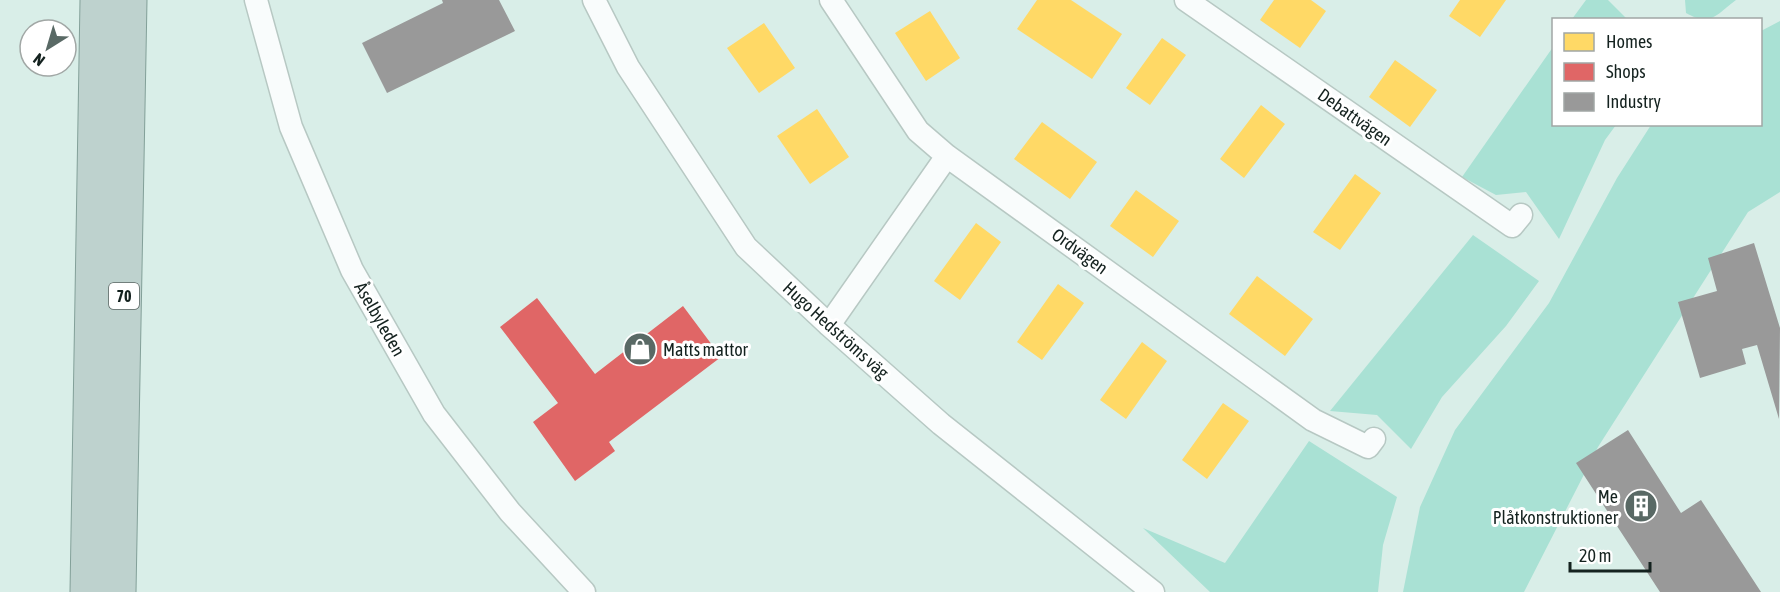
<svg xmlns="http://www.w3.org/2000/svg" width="1780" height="592" font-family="'Asap Condensed',sans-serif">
	<rect width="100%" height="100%" fill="#d9eee8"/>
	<path fill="#a9e1d4" d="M1586 0H1608L1627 19H1572Z
		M1685 0H1736C1716 15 1711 27 1686 13Z
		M1780 21V192L1748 212 1598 447 1524 592H1403L1420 507 1455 430 1549 303 1617 178 1651 125 1760 124 1761 31Z
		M1553 47 1554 124 1616 125 1605 140 1559 239 1526 192 1496 195 1462 177Z
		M1473 235 1539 281 1506 326 1442 397 1411 449 1377 415 1330 411Z
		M1309 441 1397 497 1383 545 1378 592H1210L1143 528 1225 563Z"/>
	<path fill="#ffd966" d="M1037 0H1071L1122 34 1092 79 1017 29Z
		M1274 0H1311L1326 11 1300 48 1260 20Z
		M1460 0H1506L1480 37 1449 16Z
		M930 11 960 58 926 81 895 33Z
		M764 23 795 68 759 93 727 48Z
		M1162 38 1186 55 1150 105 1126 88Z
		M1395 60 1437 90 1410 127 1369 97Z
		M1261 105 1285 124 1244 178 1220 159Z
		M817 109 849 157 810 184 777 136Z
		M1042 122 1097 162 1070 199 1014 159Z
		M1355 174 1381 193 1340 250 1313 232Z
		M1136 190 1179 221 1153 257 1110 226Z
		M976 223 1001 242 960 300 934 281Z
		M1257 276 1313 319 1285 356 1229 314Z
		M1058 284 1084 303 1042 360 1017 342Z
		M1142 342 1167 361 1126 419 1100 400Z
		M1223 403 1249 421 1207 479 1182 460Z"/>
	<path fill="#e06666" d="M537 298 595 374 683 306 721 357 609 442 615 451 575 481 533 422 558 403 500 327Z"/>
	<path fill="#999" d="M442 0H499L515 31 387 93 362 43 443 3Z
		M1754 243 1780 328 1779 419 1757 345 1742 349 1746 364 1700 378 1678 302 1717 291 1708 258Z
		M1628 430 1681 513 1701 500 1761 592H1660L1576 463Z"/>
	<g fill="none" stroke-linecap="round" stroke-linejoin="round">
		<g stroke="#b7c8c3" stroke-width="25">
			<path id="street" d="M256 0 291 127 352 270 434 414 510 512 584 592
				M594 0 628 67 746 247 829 325 941 424 1153 592
				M831 0 918 131 947 156 1313 420 1368 447 1374 439
				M1186 0 1512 226 1521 215
				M829 325 947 156"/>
		</g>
		<g stroke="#83a099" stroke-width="35">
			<path id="highway" d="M87 592 97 0
				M119 592 130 0"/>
		</g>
		<use href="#street" stroke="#f9fcfc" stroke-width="22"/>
		<use href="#highway" stroke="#bed2ce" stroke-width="33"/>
	</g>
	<defs>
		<g id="shop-disc" transform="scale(1.725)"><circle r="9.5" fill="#596965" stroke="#fff"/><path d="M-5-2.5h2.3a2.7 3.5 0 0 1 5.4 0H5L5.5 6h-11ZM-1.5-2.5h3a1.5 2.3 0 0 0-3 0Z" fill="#fff"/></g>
		<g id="building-disc" transform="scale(1.725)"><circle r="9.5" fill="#596965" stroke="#fff"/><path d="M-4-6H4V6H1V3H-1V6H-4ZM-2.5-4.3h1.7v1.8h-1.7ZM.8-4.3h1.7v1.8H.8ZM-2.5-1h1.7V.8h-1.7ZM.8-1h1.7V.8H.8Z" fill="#fff"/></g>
	</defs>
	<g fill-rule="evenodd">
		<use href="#shop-disc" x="640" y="349"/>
		<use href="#building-disc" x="1641" y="506"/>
	</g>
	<g text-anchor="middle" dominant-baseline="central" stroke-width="6" stroke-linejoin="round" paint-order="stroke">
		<rect fill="#fff" stroke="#5a6462" stroke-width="1.5" x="109" y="283" width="30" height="26" rx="4.5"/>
		<g font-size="16" font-weight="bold" fill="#14221f">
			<text x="124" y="296">70</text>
		</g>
		<g font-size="18" fill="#14221f" stroke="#fff">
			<text transform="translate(1355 117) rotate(35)">Debattvägen</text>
			<text transform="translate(1080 251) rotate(36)">Ordvägen</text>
			<text transform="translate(380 319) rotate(60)">Åselbyleden</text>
			<text transform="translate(836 330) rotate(42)">Hugo Hedströms väg</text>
		</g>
		<g font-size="18" fill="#14221f" stroke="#fff" text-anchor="start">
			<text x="663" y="349">Matts mattor</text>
			<text x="1618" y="496" text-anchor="end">Me<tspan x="1618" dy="21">Plåtkonstruktioner</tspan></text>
		</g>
	</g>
	<rect x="1552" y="18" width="210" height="108" fill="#ffffff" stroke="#a1a7a5" stroke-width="1.5"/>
	<rect x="1564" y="33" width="30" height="18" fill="#ffd966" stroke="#a1a7a5" stroke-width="1.5"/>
	<text x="1606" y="48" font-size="18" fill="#14221f">Homes</text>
	<rect x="1564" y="63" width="30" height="18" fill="#e06666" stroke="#a1a7a5" stroke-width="1.5"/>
	<text x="1606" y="78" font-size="18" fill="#14221f">Shops</text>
	<rect x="1564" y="93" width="30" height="18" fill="#999999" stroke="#a1a7a5" stroke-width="1.5"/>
	<text x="1606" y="108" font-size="18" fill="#14221f">Industry</text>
	<g transform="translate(48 48) rotate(217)"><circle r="28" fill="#ffffff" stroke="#a1a7a5" stroke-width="1.5"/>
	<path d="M0-4.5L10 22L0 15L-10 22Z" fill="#596965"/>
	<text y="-9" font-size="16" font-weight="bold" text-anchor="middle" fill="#14221f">N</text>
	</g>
	<path d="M1570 562v9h80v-9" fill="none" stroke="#14221f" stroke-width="3"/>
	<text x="1579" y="562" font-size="18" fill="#14221f" stroke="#ffffff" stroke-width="4.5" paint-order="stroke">20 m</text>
</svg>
